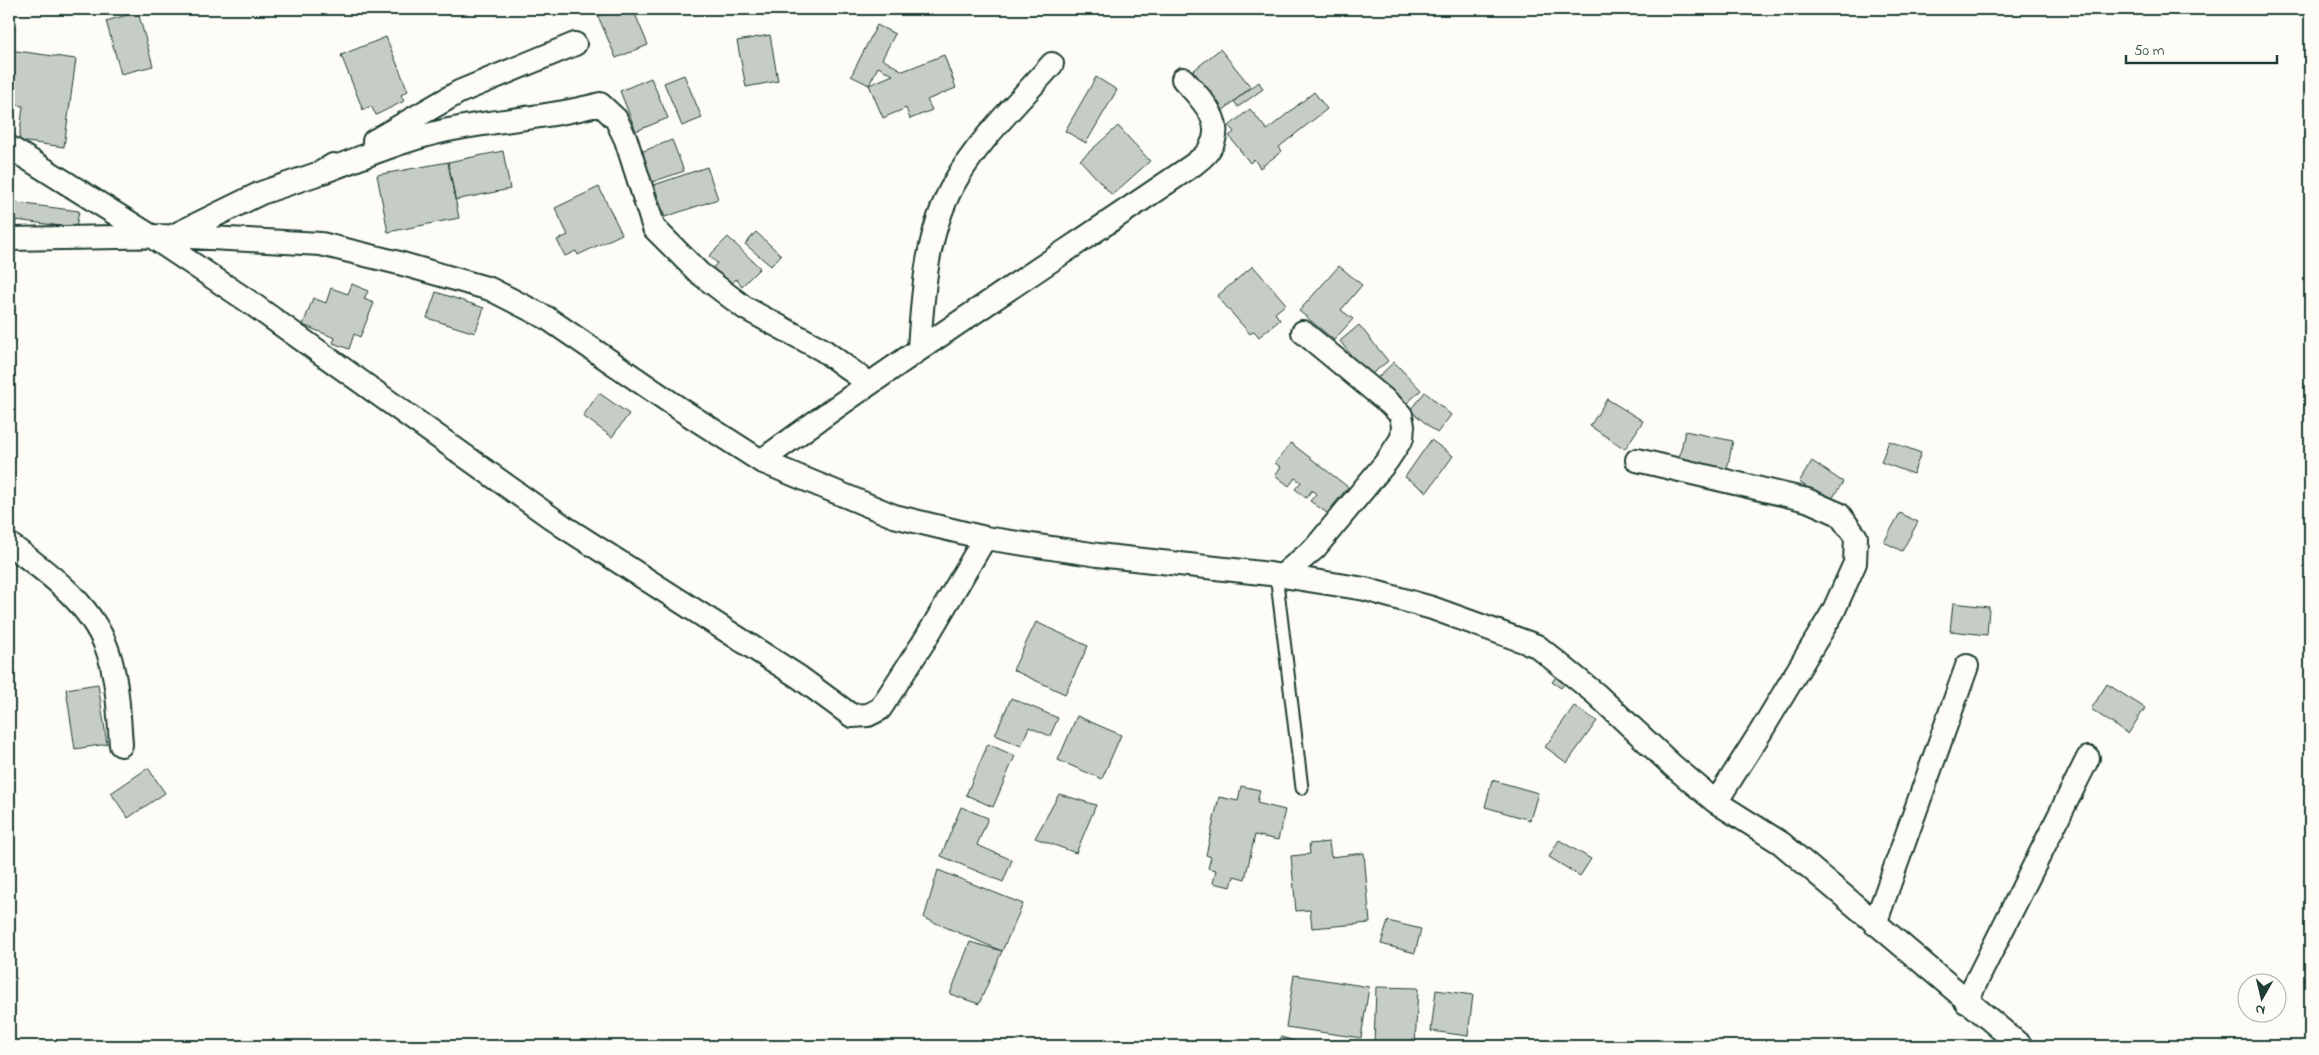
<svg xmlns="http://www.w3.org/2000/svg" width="2319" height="1055" font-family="'Indie Flower',sans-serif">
	<rect width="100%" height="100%" fill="#fdfcf7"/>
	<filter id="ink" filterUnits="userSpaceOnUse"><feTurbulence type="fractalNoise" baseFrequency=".02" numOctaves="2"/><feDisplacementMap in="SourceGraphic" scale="10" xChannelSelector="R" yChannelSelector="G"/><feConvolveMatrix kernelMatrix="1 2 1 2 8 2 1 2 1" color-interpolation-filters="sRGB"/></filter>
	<g filter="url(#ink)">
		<path fill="#c6cdc7" stroke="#1f3d34" d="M615 9H633L648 45 616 58 598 16Z
			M138 12 153 66 121 74 106 21Z
			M877 25 895 34 882 59 903 71 944 55 956 88 927 100 932 110 910 119 906 108 883 118 869 85 893 75 878 67 869 85 851 76Z
			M770 35 778 81 746 87 737 41Z
			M386 37 408 91 401 95 404 101 376 115 371 106 363 110 341 55Z
			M1220 49 1251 87 1220 113 1188 75Z
			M9 50 76 59 64 147 19 141 23 106 9 104Z
			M684 75 702 118 682 126 664 83Z
			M1096 77 1117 90 1086 143 1065 131Z
			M651 78 668 118 636 131 620 91Z
			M1259 82 1263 89 1238 107 1234 101Z
			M1314 92 1327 109 1279 147 1282 151 1260 168 1254 159 1250 163 1229 136 1234 132 1229 126 1250 109 1267 130Z
			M1118 126 1150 161 1112 195 1080 160Z
			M672 140 684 171 652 182 641 152Z
			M503 151 510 189 455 200 448 162Z
			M448 162 459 218 388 232 377 175Z
			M707 167 718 199 665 217 654 185Z
			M599 187 622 234 578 255 576 251 565 256 557 240 568 235 555 208Z
			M9 202 79 211 76 228 16 220 15 232 9 231Z
			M756 232 781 255 771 266 745 244Z
			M728 237 760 268 742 286 736 279 729 287 711 270 717 263 709 256Z
			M1253 266 1286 304 1275 313 1280 320 1259 337 1254 331 1250 334 1217 296Z
			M1339 266 1362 285 1341 310 1353 319 1334 340 1299 311Z
			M352 284 368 291 364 299 374 303 360 337 354 334 349 349 333 343 335 338 303 325 313 298 326 303 331 288 348 294Z
			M436 292 484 308 475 333 427 318Z
			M1359 325 1388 361 1368 377 1340 341Z
			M1394 362 1421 390 1402 408 1375 380Z
			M1425 392 1451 415 1437 433 1410 410Z
			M599 393 629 414 612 437 583 416Z
			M1607 399 1643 421 1625 449 1590 426Z
			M1685 431 1733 441 1727 469 1679 459Z
			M1431 440 1453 456 1427 492 1405 477Z
			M1889 441 1921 453 1913 474 1881 462Z
			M1291 443 1348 487 1327 513 1310 501 1316 494 1312 490 1306 498 1295 489 1301 482 1295 478 1289 486 1275 475 1281 467 1275 463Z
			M1812 461 1843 482 1830 502 1799 482Z
			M1900 513 1918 522 1902 551 1884 542Z
			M1953 603 1989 607 1987 635 1950 631Z
			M1036 622 1088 646 1065 694 1013 670Z
			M1558 674 1567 680 1561 688 1552 682Z
			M98 684 107 744 75 749 66 689Z
			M2107 684 2145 708 2128 734 2091 709Z
			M1011 698 1058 718 1050 736 1029 727 1021 746 995 735Z
			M1574 706 1597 721 1567 763 1545 747Z
			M1077 716 1121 735 1102 779 1058 760Z
			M988 744 1015 756 993 807 966 795Z
			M148 768 165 793 128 818 111 793Z
			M1492 780 1538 793 1530 820 1485 807Z
			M1241 786 1260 790 1257 803 1285 810 1278 840 1255 835 1245 879 1234 876 1231 887 1213 883 1216 870 1208 868 1211 857 1206 855 1219 797 1238 801Z
			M1059 794 1096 805 1076 853 1035 838Z
			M961 807 988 818 977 845 1012 860 1003 882 941 856Z
			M1559 840 1591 859 1580 876 1549 857Z
			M1329 842 1331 857 1364 853 1370 923 1312 928 1310 910 1296 911 1291 856 1310 854 1309 844Z
			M938 870 1023 904 1002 951 924 918Z
			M1388 921 1421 929 1415 953 1381 944Z
			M970 942 1002 951 979 1004 950 994Z
			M1294 975 1369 987 1361 1038 1286 1027Z
			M1376 987 1418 988 1415 1046H1374Z
			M1436 990 1473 995 1468 1036 1431 1031Z
			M1281 1037 1312 1046H1278Z"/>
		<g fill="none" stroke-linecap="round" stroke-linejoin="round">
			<g stroke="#1f3d34" stroke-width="15">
				<path id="service" d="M1276 574 1302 788"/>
			</g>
			<g stroke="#1f3d34" stroke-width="26">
				<path id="minor" d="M374 141 459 92 575 44
					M9 147 151 236 248 301 563 526 799 677 852 716 868 715 880 709 925 640 985 538
					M320 173C366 156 411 136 459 128 506 119 554 117 600 104L616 119 626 140 654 228 699 273 745 308 823 350 868 383
					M173 236 261 193 320 173 333 165
					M9 239 172 236 321 244 399 263 490 289 547 318 680 409 761 461 894 516 985 538 1098 555 1270 574 1365 589 1432 608 1537 646 1596 694 1673 766 1716 802 1781 843 2021 1046
					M919 348C923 293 926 235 953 185 977 141 1019 102 1052 64
					M1637 460 1807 500 1839 514 1856 537 1855 563 1833 612 1760 733 1716 802
					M761 461C902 358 1049 263 1193 165 1199 160 1207 155 1210 148 1227 122 1199 97 1183 79
					M9 544C50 574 96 607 110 658 118 686 119 717 121 745
					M1282 576 1315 548 1387 461 1402 438 1403 426 1401 415 1390 404 1303 332
					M1875 924 1967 666
					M1966 1002 2088 758"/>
			</g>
			<use href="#service" stroke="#fdfcf7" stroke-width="11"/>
			<use href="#minor" stroke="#fdfcf7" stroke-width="22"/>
		</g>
	</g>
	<rect width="2319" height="1055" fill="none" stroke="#fdfcf7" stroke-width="30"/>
	<rect x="15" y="15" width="2289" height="1025" fill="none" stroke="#1f3d34" stroke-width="2" filter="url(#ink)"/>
	<g transform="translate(2262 998) rotate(188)"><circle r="24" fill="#fdfcf7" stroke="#a4b0a9"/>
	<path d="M0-4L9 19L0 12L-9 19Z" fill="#1f3d34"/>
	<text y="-8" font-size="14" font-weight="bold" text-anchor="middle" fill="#1f3d34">N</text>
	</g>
	<path d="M2126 55v8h151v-8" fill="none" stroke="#1f3d34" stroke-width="2.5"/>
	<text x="2134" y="55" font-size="15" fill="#1f3d34" stroke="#fdfcf7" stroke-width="4" paint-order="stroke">50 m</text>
</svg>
